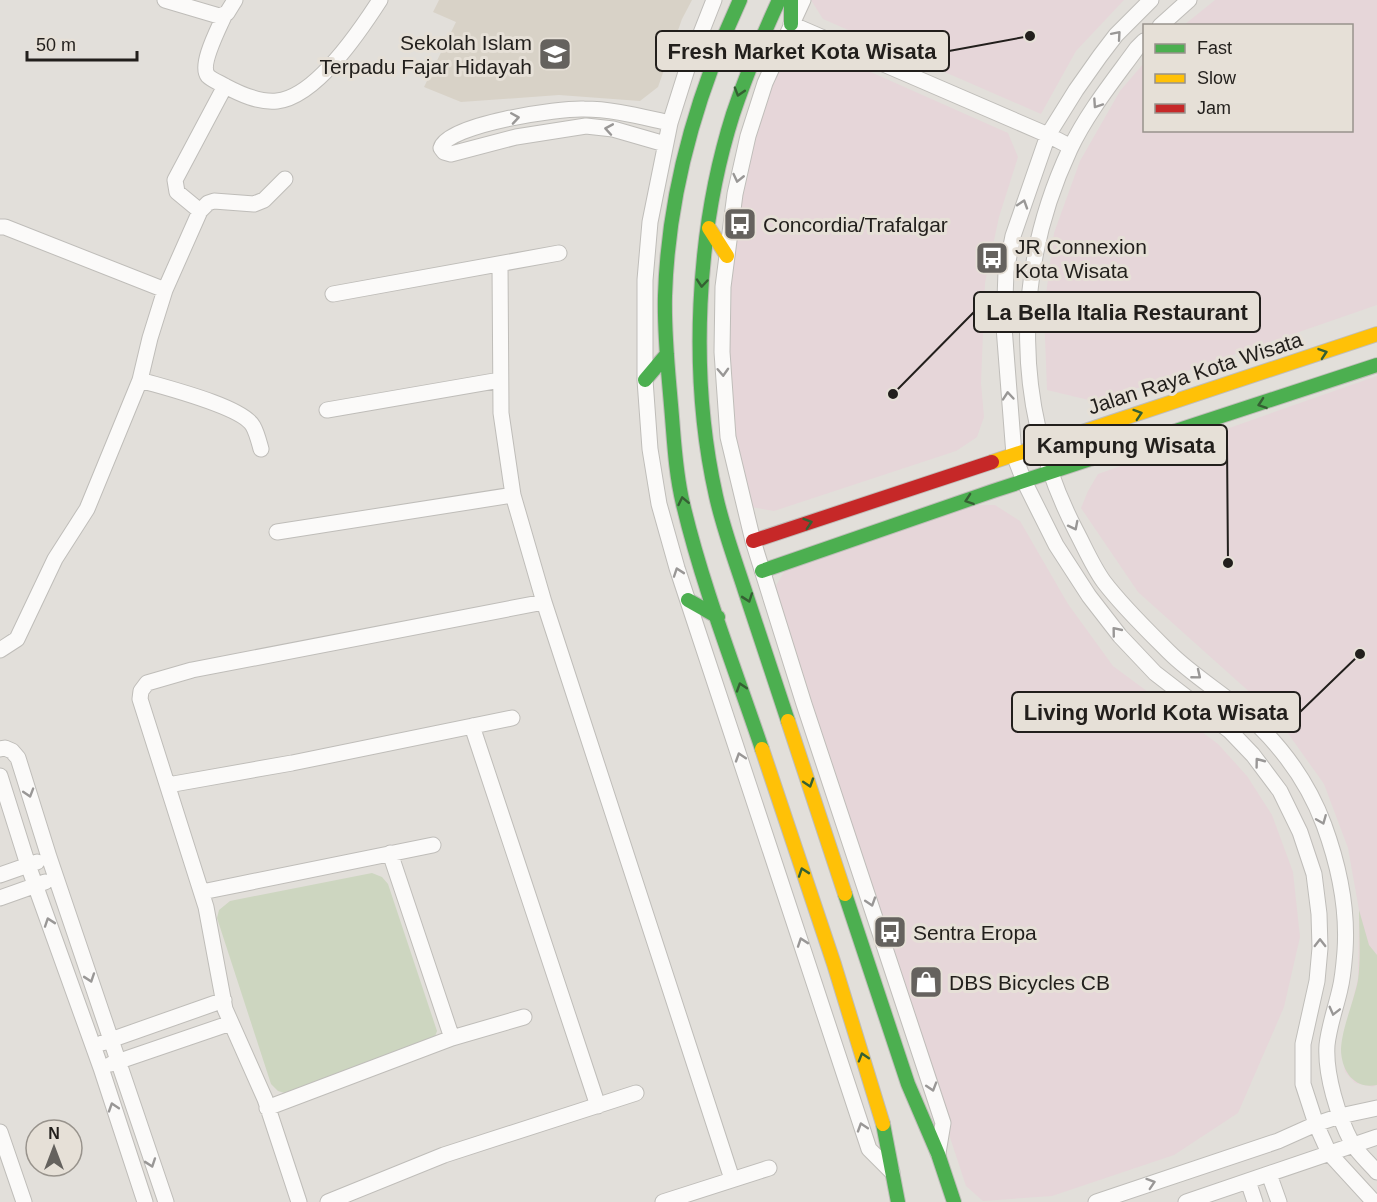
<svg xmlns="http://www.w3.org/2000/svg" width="1377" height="1202" font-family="Helvetica,sans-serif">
	<rect width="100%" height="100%" fill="#e2dfda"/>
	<path fill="#e6d6d9" d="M811 0H1124L1076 51 1041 114 823 19Z
		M1215 0H1377V305L1097 402 1047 390 1044 310 1054 233 1080 161 1120 91 1144 63V130H1352V26L1184 25Z
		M812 46 1008 133 1018 157 999 217 985 283 981 383 984 417 977 437 956 451 774 511 751 507 725 401 726 230 777 64 791 50Z
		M1377 376V1085L1373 1087 1355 1083 1345 1072 1341 1049 1358 978 1359 910 1348 848 1324 784 1287 732 1263 704 1138 592 1081 508 1088 491 1098 474Z
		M975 505H995L1020 521 1068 604 1113 666 1218 744 1247 776 1272 815 1293 872 1300 937 1284 1007 1238 1113 1174 1155 1052 1196 983 1201 966 1186 771 594 784 572Z"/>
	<path fill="#d8d2c7" d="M439 0H692L682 19 658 87 640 101 559 95 461 102 424 87 456 22 433 12Z"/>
	<path fill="#cdd6c0" d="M372 873 382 877 388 884 437 1031 433 1042 288 1094 278 1091 271 1084 217 918 219 910 230 901Z
		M1359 910 1369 945 1377 955V1085C1354 1090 1341 1070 1341 1049 1342 1028 1354 1001 1358 980 1361 958 1359 933 1359 910Z"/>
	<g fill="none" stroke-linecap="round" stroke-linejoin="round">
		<g stroke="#bfbdb9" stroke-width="17">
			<path id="street" d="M165 0 219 16 227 13 235 0
				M714 0 688 66 670 123 650 222 645 280V380L650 449 659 504 677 568 869 1149 892 1172
				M803 0 765 83 748 136 735 194 723 287 722 352 728 437 753 541 804 704 943 1123 938 1153
				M1151 0 1116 35 1100 56 1076 90 1048 135 1013 236 1006 271 1004 327 1014 455 1024 481 1056 545 1089 596 1120 636 1155 673 1230 731 1253 755 1280 791 1300 832 1314 874 1319 914 1320 948 1317 981 1303 1044V1084L1316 1124 1329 1153 1374 1202
				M224 16C219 28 199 65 208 76 212 80 220 83 225 86
				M791 24 1048 135 1071 147
				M1160 26 1189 0
				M1144 41 1137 48C1113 81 1087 113 1070 149 1012 273 1013 409 1076 531 1085 548 1093 567 1104 582 1123 607 1147 630 1169 652 1190 673 1216 689 1239 708 1277 740 1307 779 1324 825 1339 866 1348 908 1345 951 1344 963 1343 977 1340 989 1336 1007 1329 1026 1327 1045 1325 1074 1338 1117 1352 1143 1358 1153 1369 1163 1377 1172
				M665 144 613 129 586 126 516 137 451 154 444 152 441 148C447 124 560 108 584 109 613 109 642 117 670 123
				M200 211 208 203 214 201 254 204 264 200 285 179
				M0 227H5L165 290 200 211 177 192 175 180 225 86C240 94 259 103 277 101 316 97 360 31 380 0
				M500 264 501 413 513 495 544 602 732 1179
				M333 294 559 253
				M140 380C163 387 242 406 253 426 257 433 259 442 261 449
				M327 410 500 380
				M277 532 513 495
				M0 650 17 639 55 559 87 509 140 380 150 338 165 290
				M472 726 598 1106
				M0 749 5 748 12 751 18 758 49 857 166 1202
				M0 776 28 865 101 1068 145 1202
				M168 785 292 763 512 718
				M390 853 452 1038
				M0 875 37 862
				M202 892 433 845
				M0 898 45 882
				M102 1043 224 1000
				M111 1064 231 1023
				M267 1108 452 1038 524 1017
				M0 1132 24 1202
				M1269 1174 1279 1202
				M1248 1181 1255 1202
				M299 1202 265 1099 225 1009 206 907 140 699 141 691 147 683 192 670 544 602
				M328 1202 444 1155 636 1093
				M663 1202 769 1168
				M1096 1202 1278 1141 1316 1124 1340 1116 1377 1108
				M1186 1202 1377 1137"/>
		</g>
		<g stroke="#bfbdb9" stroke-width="16">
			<path id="fast" d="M740 0C697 93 668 194 665 296 664 333 668 369 671 405 674 438 675 471 683 504 702 585 735 669 762 749
				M779 0C762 37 746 75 733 114 696 231 689 376 716 496 723 528 735 560 745 591 759 634 774 678 788 721
				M791 0V24
				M645 380 667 354
				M762 571 993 491 1377 365
				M688 600 718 617
				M845 894 908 1084 938 1154 954 1202
				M883 1124 898 1202"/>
		</g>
		<g stroke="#bfbdb9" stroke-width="16">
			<path id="slow" d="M709 228 727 256
				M992 462 1377 334
				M788 721 845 894
				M762 749 834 964 883 1124"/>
		</g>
		<g stroke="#bfbdb9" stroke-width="16">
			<path id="jam" d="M753 541 992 462"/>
		</g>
		<use href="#street" stroke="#fbfaf9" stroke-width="15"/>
		<use href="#fast" stroke="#4caf50" stroke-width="14"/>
		<use href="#slow" stroke="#ffc107" stroke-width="14"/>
		<use href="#jam" stroke="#c62828" stroke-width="14"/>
	</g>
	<defs><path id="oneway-chevron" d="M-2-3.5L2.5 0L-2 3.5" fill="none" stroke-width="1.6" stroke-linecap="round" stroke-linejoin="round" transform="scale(1.5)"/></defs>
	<g stroke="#999796">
		<use href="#oneway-chevron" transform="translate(1117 35) rotate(-49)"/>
		<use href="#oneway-chevron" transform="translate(1097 104) rotate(124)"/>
		<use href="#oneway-chevron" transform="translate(515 118) rotate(-9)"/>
		<use href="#oneway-chevron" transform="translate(609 129) rotate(-170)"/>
		<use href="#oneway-chevron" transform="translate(738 178) rotate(103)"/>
		<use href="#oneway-chevron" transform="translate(1023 204) rotate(-72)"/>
		<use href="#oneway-chevron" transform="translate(723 372) rotate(87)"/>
		<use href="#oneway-chevron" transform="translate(1008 396) rotate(-95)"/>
		<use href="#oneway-chevron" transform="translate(1074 526) rotate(63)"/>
		<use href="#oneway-chevron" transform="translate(678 572) rotate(-109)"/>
		<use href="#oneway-chevron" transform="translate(1116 631) rotate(-129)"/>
		<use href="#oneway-chevron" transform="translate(1197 675) rotate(39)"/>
		<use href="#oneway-chevron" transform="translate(740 757) rotate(-108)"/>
		<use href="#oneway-chevron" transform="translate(1259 762) rotate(-127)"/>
		<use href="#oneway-chevron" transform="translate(29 793) rotate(73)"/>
		<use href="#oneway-chevron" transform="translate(1322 820) rotate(68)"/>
		<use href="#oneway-chevron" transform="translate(871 902) rotate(72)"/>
		<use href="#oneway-chevron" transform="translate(49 922) rotate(-109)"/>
		<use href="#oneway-chevron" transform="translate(802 942) rotate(-109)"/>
		<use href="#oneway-chevron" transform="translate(1320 943) rotate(-90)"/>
		<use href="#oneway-chevron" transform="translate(90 978) rotate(71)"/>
		<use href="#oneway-chevron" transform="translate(1334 1011) rotate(104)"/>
		<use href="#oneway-chevron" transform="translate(932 1087) rotate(73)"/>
		<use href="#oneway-chevron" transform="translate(113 1107) rotate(-108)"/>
		<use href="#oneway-chevron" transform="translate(862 1127) rotate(-108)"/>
		<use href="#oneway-chevron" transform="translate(151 1163) rotate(71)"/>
		<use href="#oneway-chevron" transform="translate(1151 1183) rotate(-18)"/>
	</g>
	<g stroke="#356033">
		<use href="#oneway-chevron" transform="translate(739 92) rotate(107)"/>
		<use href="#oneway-chevron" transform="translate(702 283) rotate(95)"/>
		<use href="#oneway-chevron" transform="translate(1323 353) rotate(-19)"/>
		<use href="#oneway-chevron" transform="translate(1262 404) rotate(161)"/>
		<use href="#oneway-chevron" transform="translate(1138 414) rotate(-18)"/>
		<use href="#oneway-chevron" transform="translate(969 500) rotate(161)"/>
		<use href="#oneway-chevron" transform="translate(683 501) rotate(-102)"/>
		<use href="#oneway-chevron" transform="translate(808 523) rotate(-18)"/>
		<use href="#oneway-chevron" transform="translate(748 598) rotate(71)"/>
		<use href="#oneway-chevron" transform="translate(741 687) rotate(-108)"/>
		<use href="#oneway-chevron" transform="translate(809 783) rotate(72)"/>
		<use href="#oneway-chevron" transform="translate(803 872) rotate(-109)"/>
		<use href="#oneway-chevron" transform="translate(863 1057) rotate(-107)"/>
	</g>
	<defs>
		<g id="school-square" transform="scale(1.725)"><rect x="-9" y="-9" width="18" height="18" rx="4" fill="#65625e" stroke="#e6e0d7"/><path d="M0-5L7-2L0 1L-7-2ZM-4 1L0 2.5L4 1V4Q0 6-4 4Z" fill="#fff"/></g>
		<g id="bus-square" transform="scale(1.725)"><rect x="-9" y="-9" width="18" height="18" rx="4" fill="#65625e" stroke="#e6e0d7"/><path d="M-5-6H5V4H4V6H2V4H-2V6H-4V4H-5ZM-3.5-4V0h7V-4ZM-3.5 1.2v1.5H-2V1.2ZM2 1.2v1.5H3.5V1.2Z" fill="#fff"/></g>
		<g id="shop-square" transform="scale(1.725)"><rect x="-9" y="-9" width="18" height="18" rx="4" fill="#65625e" stroke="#e6e0d7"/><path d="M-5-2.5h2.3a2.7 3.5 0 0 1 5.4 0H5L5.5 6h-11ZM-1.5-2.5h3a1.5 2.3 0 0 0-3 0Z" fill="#fff"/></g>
	</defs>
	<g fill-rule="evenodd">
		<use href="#school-square" x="555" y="54"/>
		<use href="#bus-square" x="740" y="224"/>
		<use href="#bus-square" x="992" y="258"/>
		<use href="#bus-square" x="890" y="932"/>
		<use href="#shop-square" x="926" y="982"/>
	</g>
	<g text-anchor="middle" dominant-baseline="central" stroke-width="6" stroke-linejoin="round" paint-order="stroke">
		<g font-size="21" fill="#221f1c" stroke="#e6e0d7" text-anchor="start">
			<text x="532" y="42" text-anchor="end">Sekolah Islam<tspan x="532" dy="24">Terpadu Fajar Hidayah</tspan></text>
			<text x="763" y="224">Concordia/Trafalgar</text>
			<text x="1015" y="246">JR Connexion<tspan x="1015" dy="24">Kota Wisata</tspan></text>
			<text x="913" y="932">Sentra Eropa</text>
			<text x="949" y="982">DBS Bicycles CB</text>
		</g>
		<g font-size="21" fill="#221f1c" stroke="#e6e0d7">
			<text transform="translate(1195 373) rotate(-18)">Jalan Raya Kota Wisata</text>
		</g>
	</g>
	<path fill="none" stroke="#221f1c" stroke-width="2" d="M1030 36L949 51M893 394L974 312M1228 563L1227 445M1360 654L1300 712"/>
	<g fill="#221f1c" stroke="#e6e0d7" stroke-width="2">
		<circle cx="1030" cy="36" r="6"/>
		<circle cx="893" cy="394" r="6"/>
		<circle cx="1228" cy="563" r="6"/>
		<circle cx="1360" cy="654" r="6"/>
	</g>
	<g fill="#e6e0d7" stroke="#221f1c" stroke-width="2">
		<rect x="656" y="31" width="293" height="40" rx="6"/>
		<rect x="974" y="292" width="286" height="40" rx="6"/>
		<rect x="1024" y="425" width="203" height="40" rx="6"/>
		<rect x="1012" y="692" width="288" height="40" rx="6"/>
	</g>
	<g font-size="22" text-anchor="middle" font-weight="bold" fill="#221f1c">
		<text x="802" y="59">Fresh Market Kota Wisata</text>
		<text x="1117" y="320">La Bella Italia Restaurant</text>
		<text x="1126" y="453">Kampung Wisata</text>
		<text x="1156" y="720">Living World Kota Wisata</text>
	</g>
	<rect x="1143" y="24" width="210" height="108" fill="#e6e0d7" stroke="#98938c" stroke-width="1.5"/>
	<rect x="1155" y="44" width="30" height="9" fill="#4caf50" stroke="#98938c" stroke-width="1.5"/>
	<text x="1197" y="54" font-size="18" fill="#221f1c">Fast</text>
	<rect x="1155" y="74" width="30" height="9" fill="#ffc107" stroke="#98938c" stroke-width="1.5"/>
	<text x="1197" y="84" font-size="18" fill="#221f1c">Slow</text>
	<rect x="1155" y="104" width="30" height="9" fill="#c62828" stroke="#98938c" stroke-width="1.5"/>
	<text x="1197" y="114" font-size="18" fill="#221f1c">Jam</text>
	<g transform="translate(54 1148)"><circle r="28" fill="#e6e0d7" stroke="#98938c" stroke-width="1.5"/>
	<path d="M0-4.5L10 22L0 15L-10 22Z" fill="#65625e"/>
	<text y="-9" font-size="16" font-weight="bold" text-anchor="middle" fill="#221f1c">N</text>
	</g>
	<path d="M27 51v9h110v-9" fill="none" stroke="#221f1c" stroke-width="3"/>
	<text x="36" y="51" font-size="18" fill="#221f1c" stroke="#e6e0d7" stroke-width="4.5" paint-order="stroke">50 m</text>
</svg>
